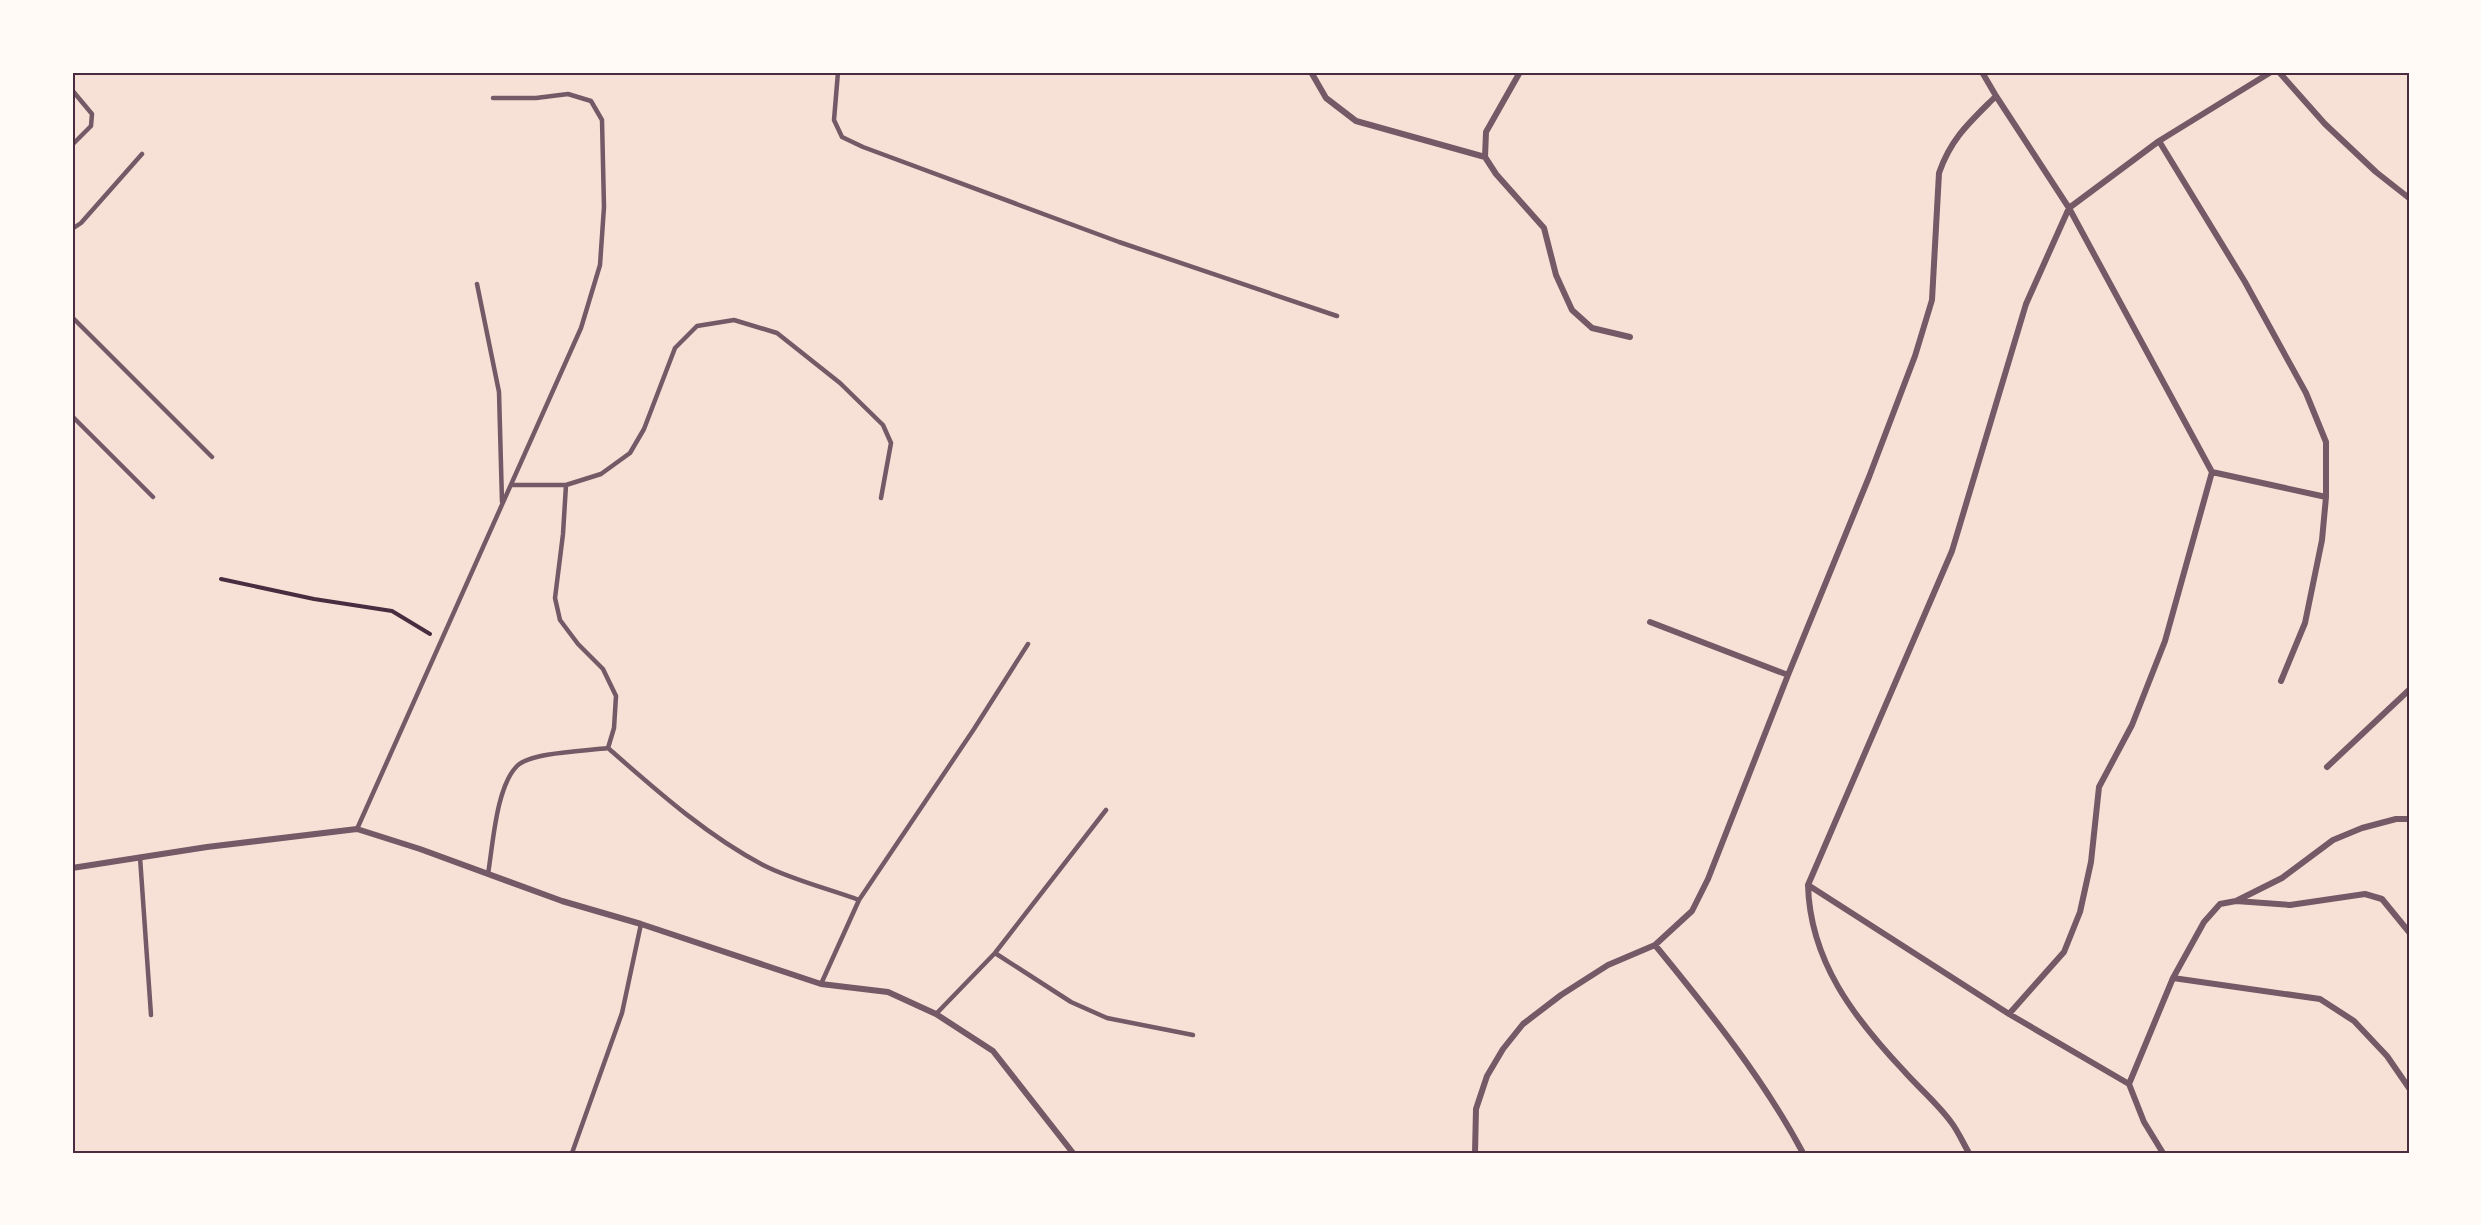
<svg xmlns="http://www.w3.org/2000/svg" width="2481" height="1225" font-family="'Open Sans',sans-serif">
	<rect width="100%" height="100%" fill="#f7e1d7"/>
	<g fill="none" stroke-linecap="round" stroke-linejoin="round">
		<path stroke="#4a2c40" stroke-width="4" d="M221 579 314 599 392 611 430 634"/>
		<path stroke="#755966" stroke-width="4.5" d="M838 72 834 120 842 137 863 147 1119 242 1337 316
			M72 90 92 114 91 126 72 145
			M72 229 81 223 142 154
			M477 284 499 392 502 502
			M72 317 212 457
			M72 416 153 497
			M511 485H566L601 474 630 453 644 429 675 348 697 326 734 320 777 333 840 383 883 425 891 443 881 498
			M566 485 563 534 555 598 560 620 578 644 603 669 616 696 614 728 608 748C656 790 706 835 763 865 790 879 829 889 859 900
			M357 829 581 328 600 265 604 207 602 120 591 101 568 94 536 98H493
			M140 857 151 1015
			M488 874C493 845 496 787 517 766 531 752 587 751 608 748
			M995 953 1071 1002 1107 1018 1193 1035
			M821 984 859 900 974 729 1028 644
			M936 1014 995 953 1106 810
			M572 1153 622 1013 641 924"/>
		<path stroke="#755966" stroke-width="6" d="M1311 72 1326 98 1356 121 1485 157
			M1520 72 1486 132 1485 157 1496 174 1544 228 1556 275 1572 310 1592 328 1630 337
			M1982 72 1996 96 2069 208 2212 472 2165 641 2132 725 2099 787 2091 862 2080 912 2064 952 2009 1014
			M2279 72 2325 124 2376 172 2409 198
			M2159 141 2245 282 2306 393 2326 442V497L2322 540 2305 623 2281 681
			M2212 472 2326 497
			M1650 622 1788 675
			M2327 767 2409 690
			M72 868 207 847 357 829 420 849 562 901 641 924 821 984 888 992 936 1014 993 1051 1073 1153
			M1808 885 2009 1014 2129 1084
			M2236 901 2290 905 2365 894 2382 899 2409 932
			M1655 945C1709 1011 1763 1078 1803 1153
			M2173 978 2320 999 2354 1021 2387 1056 2409 1088
			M2129 1084 2173 978 2204 922 2220 904 2236 901 2282 878 2333 840 2362 828 2396 819H2409
			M2129 1084 2144 1122 2163 1153
			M1475 1153 1476 1109 1487 1076 1503 1049 1523 1024 1561 995 1608 965 1655 945 1692 911 1708 879 1788 675 1869 477 1915 356 1932 300 1939 173C1951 138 1970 122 1996 96
			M1969 1153C1963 1143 1958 1131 1951 1122 1938 1104 1919 1088 1904 1071 1854 1018 1810 961 1808 885L1952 551 2026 304 2069 208 2159 141 2271 72"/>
	</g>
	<rect width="2481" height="1225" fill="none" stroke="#fffaf5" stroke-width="147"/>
	<rect x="74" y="74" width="2334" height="1078" fill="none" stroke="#4a2c40" stroke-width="2"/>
</svg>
